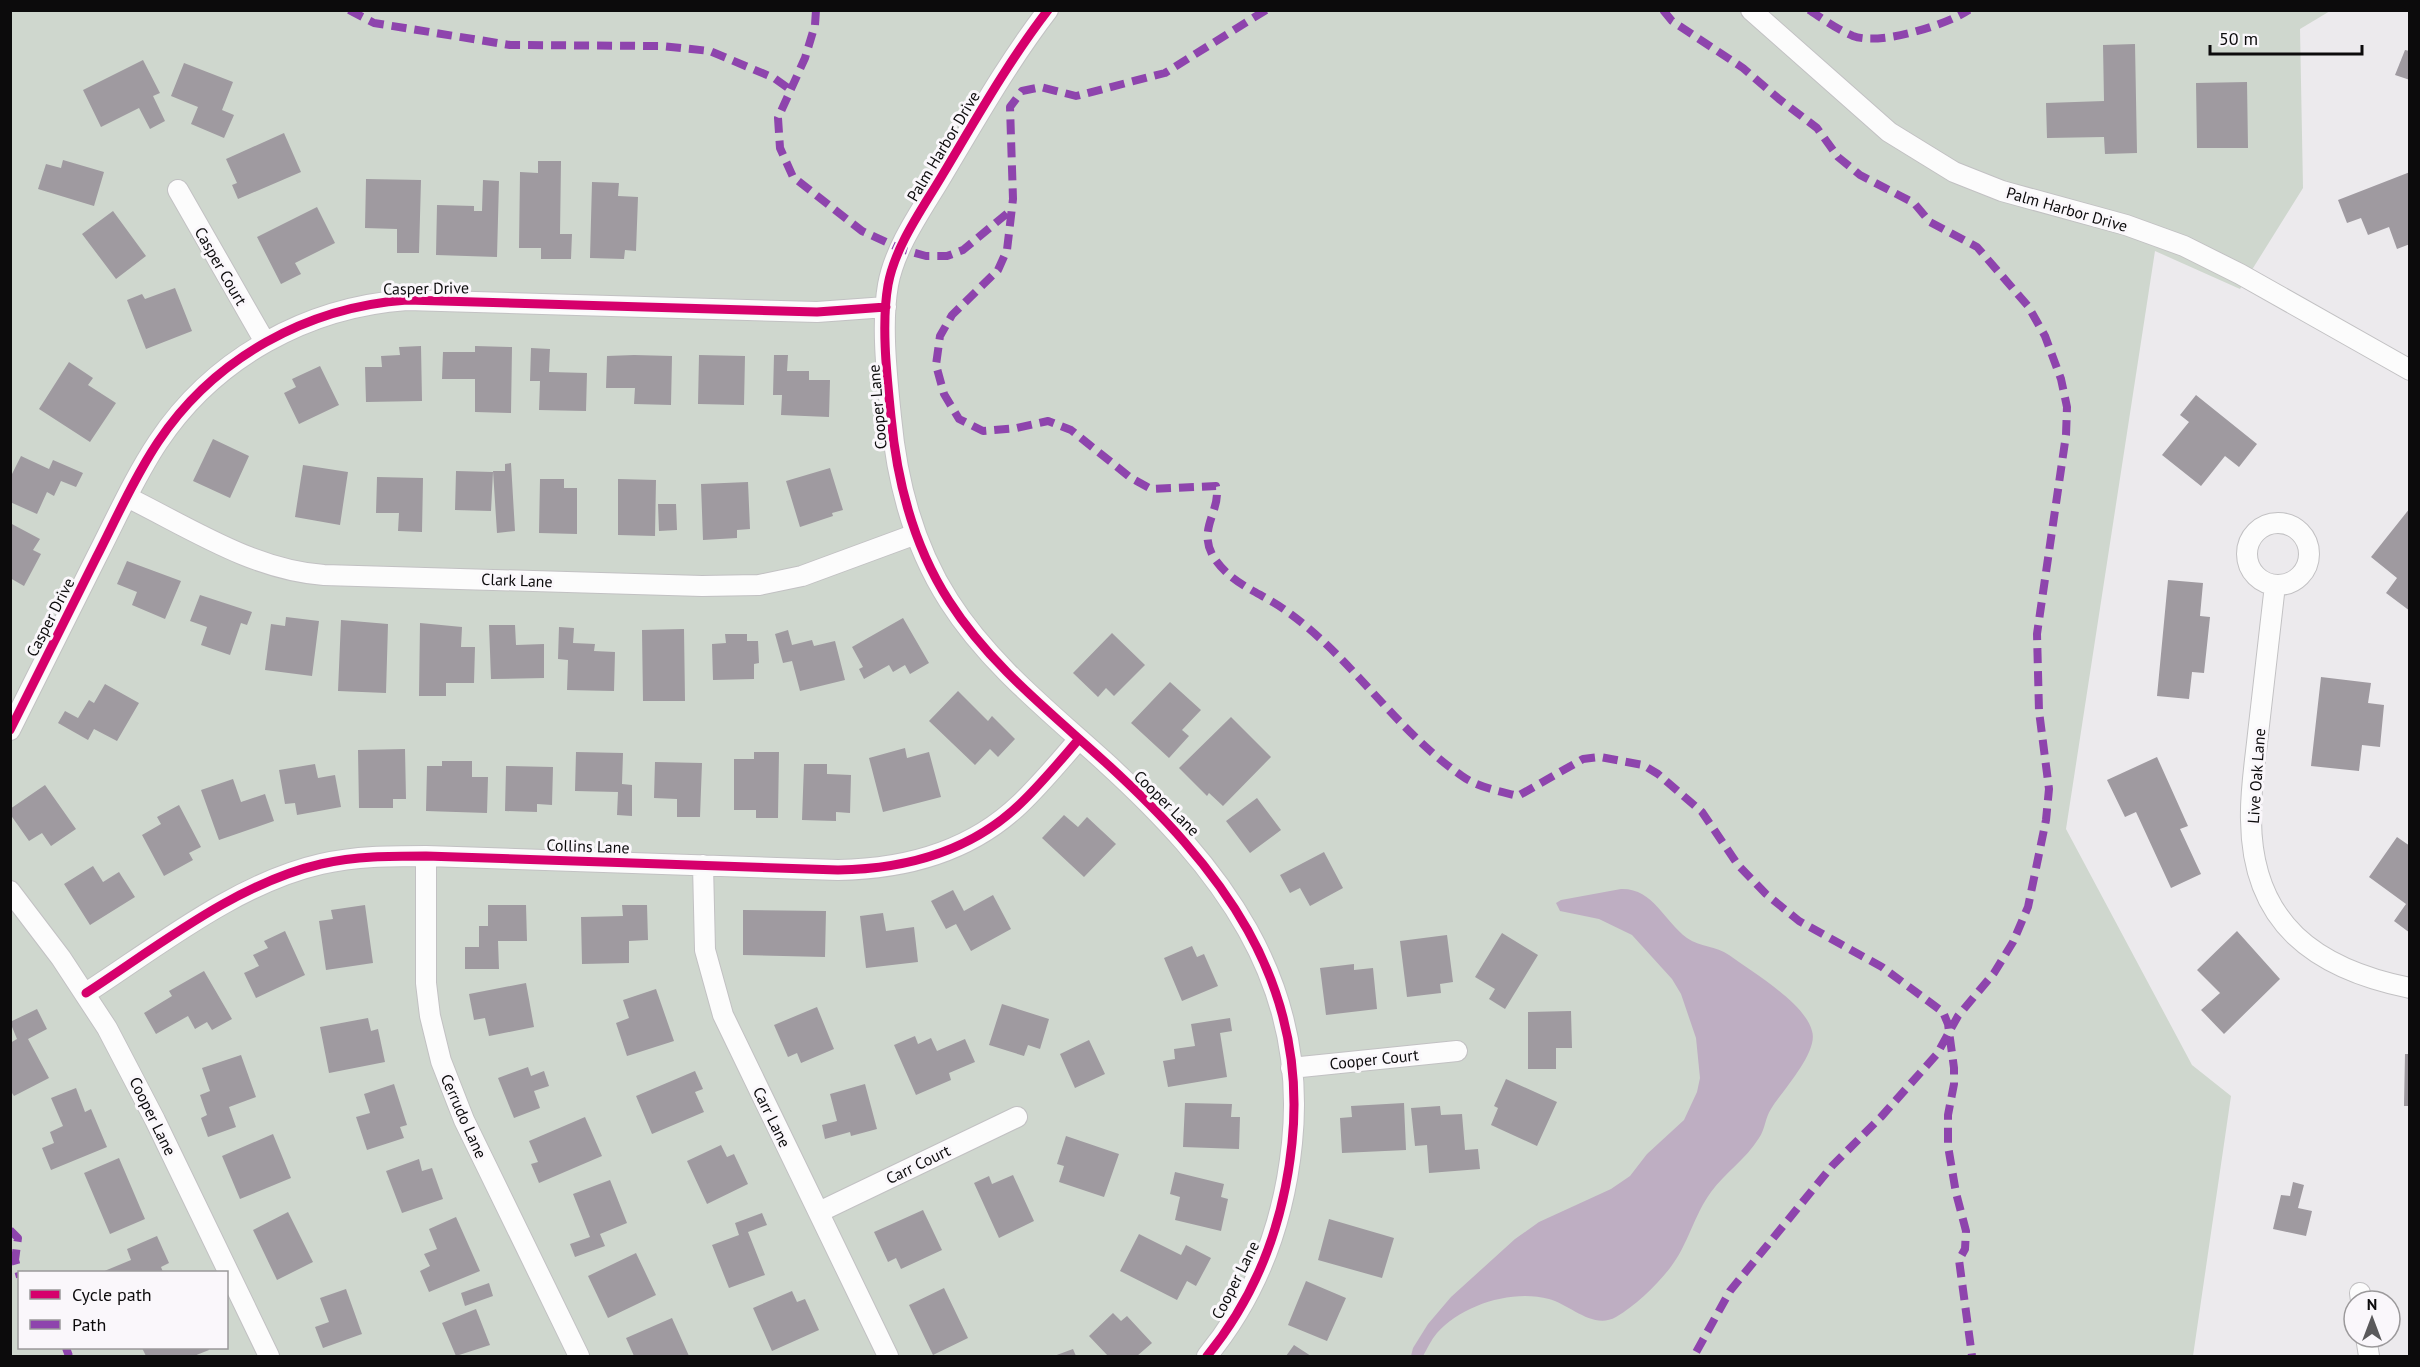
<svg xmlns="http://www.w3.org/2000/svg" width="2420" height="1367" font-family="'PT Sans',sans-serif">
	<rect width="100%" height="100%" fill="#eceaed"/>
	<path fill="#cfd7ce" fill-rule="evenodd" d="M10 11H2330L2300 29 2303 188 2240 289 2155 251 2066 829 2192 1065 2231 1096 2193 1356H11ZM20 1272H226V1348H20Z"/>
	<path fill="#beaec2" d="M1621 889C1653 888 1664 921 1687 938 1700 947 1716 946 1729 955 1752 972 1805 1003 1812 1031 1819 1052 1781 1092 1771 1109 1765 1118 1765 1130 1759 1138 1746 1159 1725 1173 1711 1192 1694 1215 1688 1245 1670 1268 1656 1286 1636 1305 1616 1317 1593 1330 1571 1305 1549 1299 1512 1289 1462 1305 1437 1333 1431 1340 1427 1349 1423 1356H1411L1413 1348 1428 1324 1451 1297 1515 1239 1539 1222 1611 1189 1630 1176 1647 1154 1684 1120 1697 1092 1700 1078 1696 1038 1681 994 1672 979 1632 935 1599 919 1560 911 1556 903 1561 900Z"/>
	<path fill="#9f9aa0" d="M2135 44 2137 153 2105 154 2104 137 2047 138 2046 103 2104 101 2103 45Z
		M2405 50 2410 51V80L2395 75Z
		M143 60 160 93 153 96 165 121 150 129 139 108 101 127 83 90Z
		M184 63 233 82 222 110 234 115 224 138 191 124 198 107 171 96Z
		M2247 82 2248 148H2197L2196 83Z
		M284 133 301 172 238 199 232 185 237 183 226 159Z
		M63 160 104 172 94 206 38 189 46 164 61 168Z
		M538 161H561L560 234H572L571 259H541V248H519L520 172 538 173Z
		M2410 172V244L2397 249 2389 227 2368 235 2361 218 2347 223 2338 200Z
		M366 179 421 180 419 253H397V229L365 228Z
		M483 180 499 181 497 257 436 255 437 205 474 206V211H482Z
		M592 182 619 183 618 196 638 197 636 251 625 250 624 259 590 258Z
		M317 207 335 243 295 263 301 274 281 284 257 237Z
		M113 211 146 256 116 279 82 234Z
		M175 288 192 331 146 349 127 300 142 294 145 299Z
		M421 346 422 401 366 402 365 367H382L381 356 400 355 399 347Z
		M475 346 512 347 511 413 475 412V379H442L443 352H475Z
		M531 348 550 349 549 372 587 373 586 411 539 410 540 381H530Z
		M634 355 672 356 671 405 634 404 635 388H606L607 356Z
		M699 355 745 356 744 405 698 404Z
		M774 355H788L787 371H809V380H830L829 417 781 415 782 395H773Z
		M69 362 93 378 88 385 116 403 90 442 39 409Z
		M320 366 339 405 299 424 284 393 296 387 292 379Z
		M2196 395 2257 444 2239 467 2225 456 2201 486 2162 455 2189 422 2180 415Z
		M213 439 249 456 230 498 193 481Z
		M21 456 49 469 53 460 83 473 76 487 61 481 54 496 47 492 37 514 10 502V478Z
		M511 463 515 531 497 533 493 471H505V464Z
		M303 465 348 472 340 525 295 517Z
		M830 468 843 510 832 513 833 516 800 527 786 481Z
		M456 471 493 472 491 511 455 510Z
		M377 477 423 478 422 532 398 531 399 513H376Z
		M540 479H564V488H577V534L539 533Z
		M618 479 656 480 655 536 618 535Z
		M748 482 750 529 737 530V538L703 540 701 484Z
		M658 504H676L677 530 659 531Z
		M2410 508V611L2386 593 2397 578 2371 557Z
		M10 523 40 539 33 550 41 554 24 586 10 578Z
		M127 561 181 581 165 619 132 605 137 592 117 584Z
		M2168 580 2203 583 2200 616 2210 617 2204 673 2192 672 2189 699 2157 696Z
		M200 595 252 612 247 625 241 623 230 655 201 645 207 627 190 621Z
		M286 617 319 621 312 676 265 670 271 624 285 626Z
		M903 618 929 663 910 674 905 665 893 672 889 665 864 679 859 669 863 667 852 647Z
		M341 620 388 624 386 693 338 691Z
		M420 623 462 627 461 647H475L474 683H446V696H419Z
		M489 625H515L516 645 544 644V678L491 679Z
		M559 627 574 628 573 643 595 644 594 651 615 652 614 691 567 690 568 660 558 659Z
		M684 629 685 701H643L642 630Z
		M788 630 792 645 812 640 814 646 835 641 845 680 800 691 792 661 783 663 775 634Z
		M1112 633 1145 665 1114 696 1106 688 1098 697 1073 673Z
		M725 634H747V641H758L759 663 754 664V679L713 680 712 644 726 643Z
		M2321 677 2371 683 2368 703 2384 705 2380 747 2362 745 2359 771 2311 766Z
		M1170 682 1201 710 1182 730 1189 736 1169 758 1131 723Z
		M105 684 139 703 117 741 94 729 88 740 58 723 65 711 78 718 89 700 94 703Z
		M958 691 988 721 992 716 1015 739 998 757 990 749 975 765 929 721Z
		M1231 717 1271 757 1223 806 1209 793 1207 796 1179 768Z
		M905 748 907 758 929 752 941 797 883 812 869 758Z
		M405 749 406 799H393V808H359L358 750Z
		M576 752 623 753 622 784 632 785V816L617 815 618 792 575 791Z
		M754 752H779L778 818H756V810H734V759H754Z
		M2157 757 2188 826 2180 829 2201 874 2171 888 2136 812 2125 817 2107 780Z
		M442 761H472V777H488L487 813 426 811 427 766H442Z
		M655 762 702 763 700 817H677V799L654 798Z
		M315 764 318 778 335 775 341 807 297 815 295 803 285 804 279 770Z
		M804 764H827V774L851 775 850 813 836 812V821L802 820Z
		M506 766 553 767 552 805 537 804V812L505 811Z
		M233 779 241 802 265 794 274 821 219 840 201 790Z
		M45 785 76 829 51 846 42 833 29 841 10 814V809Z
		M1257 798 1281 830 1250 853 1226 821Z
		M179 805 201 847 189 853 193 860 164 876 142 835 161 824 157 817Z
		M1064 815 1078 827 1087 817 1116 844 1084 877 1042 838Z
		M2397 837 2410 846V933L2394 921 2406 904 2369 877Z
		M1324 852 1343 888 1310 906 1300 888 1290 893 1280 875Z
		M93 866 103 882 119 872 135 897 90 925 64 884Z
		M953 890 964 911 993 895 1011 929 971 951 956 924 946 929 931 901Z
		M365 905 373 963 326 970 319 921 333 919 331 910Z
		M488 905H526L527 941H498L499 969H465V947H479V926H488Z
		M622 905H647L648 940 629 941V963L582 964 581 917 623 916Z
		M743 910 826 911 825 957 743 955Z
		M883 913 886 931 914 927 918 962 866 968 860 916Z
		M285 931 305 975 256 998 244 973 259 966 253 955 268 948 264 941Z
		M2237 931 2280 979 2224 1034 2201 1010 2220 993 2197 970Z
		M1502 933 1538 955 1505 1009 1489 999 1495 989 1475 977Z
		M1447 935 1453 982 1440 984 1441 993 1407 997 1400 941Z
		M1192 946 1197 957 1204 954 1218 986 1182 1001 1164 958Z
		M1354 964V970L1373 968 1377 1009 1326 1015 1320 968Z
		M204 971 232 1019 212 1030 207 1022 195 1029 188 1016 156 1034 144 1013 172 996 169 991Z
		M526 983 534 1027 489 1036 485 1018 474 1020 469 994Z
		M656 989 674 1041 627 1056 616 1023 629 1018 623 1000Z
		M1002 1004 1049 1019 1040 1049 1028 1045 1024 1056 989 1045Z
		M817 1007 834 1049 801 1063 797 1053 788 1057 774 1025Z
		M37 1009 47 1029 28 1039 49 1078 14 1096 10 1090V1043L17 1039 10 1022Z
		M1571 1011 1572 1048H1556V1069H1528V1012Z
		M368 1018 371 1031 378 1029 385 1062 329 1073 320 1027Z
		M1230 1018 1232 1031 1220 1033 1227 1077 1168 1087 1163 1061 1175 1059 1174 1049 1195 1046 1191 1024Z
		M915 1036 918 1044 931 1038 937 1051 965 1039 975 1062 949 1073 951 1080 916 1095 894 1045Z
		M1089 1040 1105 1074 1075 1088 1060 1054Z
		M2405 1054H2410V1106H2404Z
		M241 1055 256 1097 229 1107 236 1127 208 1137 201 1118 207 1115 200 1095 210 1091 202 1068Z
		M528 1067 531 1076 544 1071 549 1086 534 1091 540 1108 514 1118 498 1078Z
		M695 1071 703 1089 695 1092 704 1112 652 1134 636 1096Z
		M1506 1079 1557 1102 1537 1146 1491 1125 1498 1108 1494 1106Z
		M394 1084 407 1125 400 1127 404 1138 367 1150 356 1117 370 1113 364 1094Z
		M865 1084 877 1129 851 1136 850 1132 825 1139 822 1125 837 1121 830 1094Z
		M76 1088 85 1112 91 1109 107 1147 51 1170 42 1148 54 1143 50 1132 63 1126 51 1098Z
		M1185 1103 1232 1104 1231 1117H1240L1239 1149 1183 1147Z
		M1404 1103 1406 1150 1342 1153 1340 1118 1352 1117 1351 1106Z
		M1440 1106 1441 1115 1462 1114 1465 1150 1478 1149 1480 1169 1429 1173 1427 1145 1415 1146 1411 1108Z
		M585 1117 602 1156 539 1183 531 1164 538 1162 529 1141Z
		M273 1134 291 1178 240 1199 222 1156Z
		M1066 1136 1119 1154 1104 1197 1059 1182 1064 1166 1057 1164Z
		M721 1145 727 1157 734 1154 748 1184 707 1204 687 1161Z
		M119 1158 145 1219 110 1234 84 1173Z
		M419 1159 422 1171 432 1168 443 1199 402 1213 386 1171Z
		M1175 1172 1224 1184 1221 1197 1228 1199 1221 1231 1175 1220 1180 1197 1170 1194Z
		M1013 1175 1034 1221 999 1238 974 1183 989 1176 992 1184Z
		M610 1180 627 1223 600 1234 605 1246 575 1257 570 1244 590 1237 573 1194Z
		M2293 1182 2304 1185 2298 1208 2312 1211 2306 1236 2273 1229 2281 1195 2290 1196Z
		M923 1210 942 1250 901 1269 896 1258 888 1262 874 1232Z
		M288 1212 313 1262 277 1280 253 1230Z
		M762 1213 767 1225 748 1232 765 1275 729 1288 712 1245 739 1235 735 1223Z
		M456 1217 480 1271 429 1292 420 1271 430 1266 424 1254 437 1249 429 1229Z
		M1329 1219 1394 1238 1382 1278 1318 1260Z
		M1139 1234 1181 1255 1186 1245 1211 1258 1196 1286 1187 1281 1177 1300 1120 1271Z
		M157 1236 169 1263 161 1267 163 1272H102L131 1260 127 1249Z
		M636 1253 656 1295 608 1318 588 1276Z
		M1306 1281 1346 1298 1327 1341 1288 1325Z
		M489 1283 493 1296 465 1306 461 1293Z
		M944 1288 968 1338 933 1355 909 1305Z
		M346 1289 362 1334 323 1348 315 1327 329 1322 320 1298Z
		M792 1291 797 1302 805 1299 819 1330 772 1351 753 1308Z
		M476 1309 490 1345 456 1356 442 1323Z
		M1113 1313 1121 1321 1127 1316 1152 1343 1137 1356H1108L1089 1336Z
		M672 1318 689 1356H634L626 1338Z
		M1294 1345 1311 1356H1286Z
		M142 1348H208L209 1350 194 1356H146Z
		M1073 1349 1076 1356H1054Z"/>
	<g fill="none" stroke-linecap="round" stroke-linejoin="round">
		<g stroke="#c2c1c3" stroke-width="22">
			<path id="street" d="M1048 10C1008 62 976 119 943 174 923 208 895 246 888 285 881 325 887 377 891 417 897 482 913 545 949 601 989 664 1050 712 1105 762 1219 866 1309 979 1292 1143 1284 1222 1257 1295 1207 1356
				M1751 10 1889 132 1954 172 2002 191 2126 225 2184 246 2240 274 2410 370
				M178 190 265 342
				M127 497C190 528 253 570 324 575L702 586 759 585 802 576 916 534
				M2247 554a31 31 0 1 1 62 0a31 31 0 1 1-62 0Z
				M2275 585C2269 635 2264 685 2258 734 2255 763 2250 792 2251 820 2252 924 2316 969 2410 988
				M10 730C39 672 68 615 96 558 116 519 134 478 158 442 214 358 307 307 407 300L817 312 886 307
				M426 856V983L430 1016 441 1061 464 1120 579 1356
				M703 865 705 950 723 1015 888 1356
				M10 891 61 958 107 1028 155 1120 269 1356
				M86 993C157 947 237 883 321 864 356 856 390 856 426 856L838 870C905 869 971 851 1020 804 1041 784 1060 761 1079 739
				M1291 1068 1457 1051
				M819 1212 1017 1117
				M2360 1293 2361 1301
				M2366 1337 2369 1356"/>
		</g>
		<use href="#street" stroke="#fcfcfc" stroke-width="20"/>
		<path stroke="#8e44ad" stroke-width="8" stroke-dasharray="15 8" stroke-linecap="butt" d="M349 10 374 23 510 45 662 46 710 51 774 78 791 90
			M816 10 815 25 805 58 778 118 780 148 793 177 862 231 901 249 926 256H947L963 250 1010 211
			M1266 10 1165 73 1076 96 1041 87 1022 91 1010 107 1013 199 1007 250 998 270 952 315 940 336 936 365 944 394 959 419 983 431 1017 428 1048 421 1071 430 1131 478 1151 489 1216 486C1222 510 1197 528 1213 556 1230 584 1260 592 1285 610 1352 657 1395 730 1462 776 1477 787 1499 791 1518 796L1583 759 1600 757 1643 765 1658 774 1702 812 1738 865 1766 894 1799 921 1882 967 1943 1012 1948 1024 1954 1068V1084L1948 1115V1146L1956 1193 1966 1231 1965 1249 1959 1260 1972 1356
			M1663 10 1672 21 1743 68 1779 99 1817 128 1838 157 1860 175 1914 203 1930 222 1977 247 2028 306 2045 336 2061 379 2067 407 2066 435 2037 634 2039 711 2049 789 2046 820 2028 907 2013 942 1994 973 1958 1016 1937 1054 1881 1117 1832 1166 1730 1291 1694 1356
			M1809 10C1823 19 1838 30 1853 36 1880 46 1946 25 1969 10
			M10 1230 18 1238 15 1260 20 1277
			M66 1348 69 1356"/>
		<g stroke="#faf7fb" stroke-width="13">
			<path id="cycleway" d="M1048 10C1008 62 976 119 943 174 923 208 895 246 888 285 881 325 887 377 891 417 897 482 913 545 949 601 989 664 1050 712 1105 762 1219 866 1309 979 1292 1143 1284 1222 1257 1295 1207 1356
				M10 730C39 672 68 615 96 558 116 519 134 478 158 442 214 358 307 307 407 300L817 312 886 307
				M86 993C157 947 237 883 321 864 356 856 390 856 426 856L838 870C905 869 971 851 1020 804 1041 784 1060 761 1079 739"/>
		</g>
		<use href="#cycleway" stroke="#d6006c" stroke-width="9"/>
	</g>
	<g text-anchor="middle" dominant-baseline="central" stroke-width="6" stroke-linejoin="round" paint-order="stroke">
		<g font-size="16" fill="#0c0b0c" stroke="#faf7fb">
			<text transform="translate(943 146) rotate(-59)">Palm Harbor Drive</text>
			<text transform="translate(2067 209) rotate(16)">Palm Harbor Drive</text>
			<text transform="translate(221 266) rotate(60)">Casper Court</text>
			<text transform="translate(426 288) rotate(-1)">Casper Drive</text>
			<text transform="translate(877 407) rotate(-95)">Cooper Lane</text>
			<text transform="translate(517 580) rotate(2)">Clark Lane</text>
			<text transform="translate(50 617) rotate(-63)">Casper Drive</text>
			<text transform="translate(2256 776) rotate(-86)">Live Oak Lane</text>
			<text transform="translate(1167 803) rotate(45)">Cooper Lane</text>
			<text transform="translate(588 846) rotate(2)">Collins Lane</text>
			<text transform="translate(1374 1059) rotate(-6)">Cooper Court</text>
			<text transform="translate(153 1116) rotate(64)">Cooper Lane</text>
			<text transform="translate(464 1116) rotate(66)">Cerrudo Lane</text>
			<text transform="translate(772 1117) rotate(64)">Carr Lane</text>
			<text transform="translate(918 1164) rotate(-26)">Carr Court</text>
			<text transform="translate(1235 1280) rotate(-63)">Cooper Lane</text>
		</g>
	</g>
	<rect width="2420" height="1367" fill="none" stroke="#0c0b0c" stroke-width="24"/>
	<rect x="18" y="1271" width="210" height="78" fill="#faf7fb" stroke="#9b999b" stroke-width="1.5"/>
	<rect x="30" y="1290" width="30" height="9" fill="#d6006c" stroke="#9b999b" stroke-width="1.5"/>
	<text x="72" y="1301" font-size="18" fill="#0c0b0c">Cycle path</text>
	<rect x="30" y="1320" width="30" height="9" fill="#8e44ad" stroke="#9b999b" stroke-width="1.5"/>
	<text x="72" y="1331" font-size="18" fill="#0c0b0c">Path</text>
	<g transform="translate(2372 1319)"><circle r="28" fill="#faf7fb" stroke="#9b999b" stroke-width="1.5"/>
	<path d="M0-4.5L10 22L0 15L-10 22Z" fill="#5a595b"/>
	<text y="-9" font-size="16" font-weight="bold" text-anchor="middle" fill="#0c0b0c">N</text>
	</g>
	<path d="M2210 45v9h152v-9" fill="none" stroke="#0c0b0c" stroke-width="3"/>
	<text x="2219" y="45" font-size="18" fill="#0c0b0c" stroke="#faf7fb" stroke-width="4.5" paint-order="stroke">50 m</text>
</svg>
